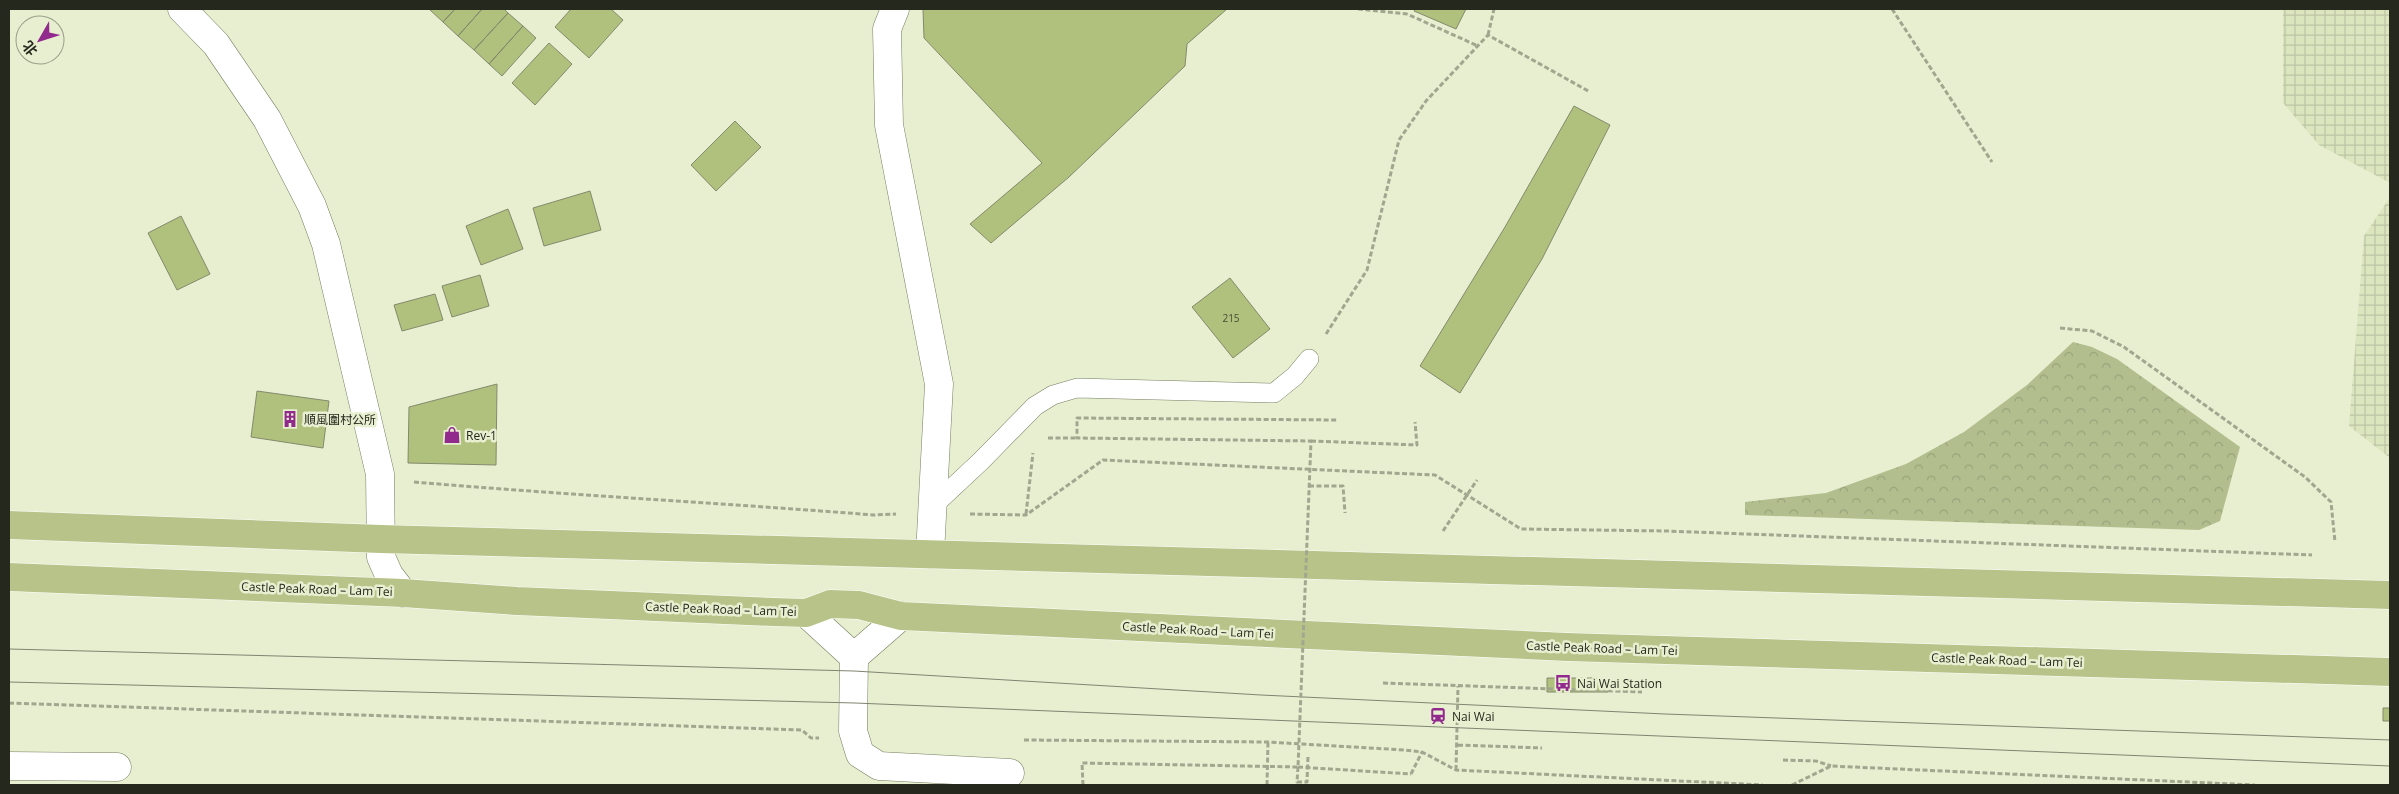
<svg xmlns="http://www.w3.org/2000/svg" width="2399" height="794" font-family="'Open Sans','Noto Sans SC',sans-serif">
	<defs>
		<pattern id="industrial-grid" width="8" height="8" patternUnits="userSpaceOnUse" patternTransform="scale(1.25)"><rect width="8" height="8" fill="#dbe6bf"/><path d="M0 4h8M4 0v8" fill="none" stroke="#bcc5a4"/></pattern>
		<pattern id="forest-crowns" width="20" height="18" patternUnits="userSpaceOnUse" patternTransform="scale(1.25)"><rect width="20" height="18" fill="#b2be8e"/><path d="M2 6a3 3 0 1 1 6 0M12 15a3 3 0 1 1 6 0" fill="none" stroke="#99a37a"/></pattern>
	</defs>
	<rect width="100%" height="100%" fill="#e7efd0"/>
	<path fill="url(#industrial-grid)" d="M2283 9H2390V183L2319 145 2283 103Z
		M2390 197V458L2349 426 2364 236Z"/>
	<path fill="url(#forest-crowns)" d="M2073 342 2092 347 2117 359 2240 447 2220 521 2199 530 1745 515V502L1826 493 1906 464 1964 432 2027 385Z"/>
	<path fill="#b0c07d" stroke="#838a6d" d="M429 9H455L443 22Z
		M455 9H482L458 36 443 22Z
		M482 9H504L508 13 474 50 458 36Z
		M571 9H611L623 20 589 58 555 27Z
		M923 9H1227L1187 44 1185 66 1069 177 991 243 970 224 1042 163 924 38Z
		M1415 9H1466L1456 29 1414 11Z
		M508 13 523 26 489 64 474 50Z
		M523 26 536 38 502 76 489 64Z
		M549 43 572 64 535 105 512 83Z
		M1574 106 1610 125 1542 259 1460 393 1420 366 1505 227Z
		M735 121 761 147 716 191 691 165Z
		M590 191 601 230 544 246 533 208Z
		M508 209 523 249 481 265 466 226Z
		M181 216 210 274 177 290 148 233Z
		M480 275 489 306 452 317 442 286Z
		M1230 278 1270 329 1233 358 1192 307Z
		M435 294 443 320 402 331 394 305Z
		M497 384 496 465 408 463 409 407Z
		M257 391 329 401 323 448 251 437Z
		M1547 678H1609L1608 692H1547Z
		M2383 708H2390V721H2383Z"/>
	<g fill="none" stroke-linecap="round" stroke-linejoin="round">
		<g stroke="#757d60" stroke-width="20">
			<path id="lane" d="M934 505 981 461 1035 406 1053 395 1077 388 1274 393 1295 376 1309 359"/>
		</g>
		<g stroke="#757d60" stroke-width="29">
			<path id="street" d="M182 9 216 44 267 119 312 206 326 244 380 474 381 557 389 575 403 593
				M895 9 887 29 889 125 939 384 930 554
				M806 613 854 657 853 731 860 754 879 766 1010 773
				M854 657 901 616
				M9 766 117 767"/>
		</g>
		<g stroke="#fff" stroke-width="29">
			<path id="primary" d="M9 525 381 539 2390 595
				M9 577 403 593 517 601 773 612 806 613 830 604 859 605 901 616 1567 647 2390 672"/>
		</g>
		<path stroke="#a1a78f" stroke-width="3" stroke-dasharray="5 2.5" stroke-linecap="butt" d="M1358 9 1407 14 1478 46
			M1892 9 1992 162
			M1488 35 1494 9
			M2060 328 2092 331 2124 347 2305 477 2331 502 2335 542
			M1326 334 1367 270 1399 140 1426 101 1488 35 1590 92
			M1048 438H1077
			M1311 441 1417 445 1415 422
			M414 482C567 495 721 503 874 515L896 514
			M1309 486H1343L1345 513
			M970 514 1026 515 1103 460 1435 475 1521 529 1666 531 2312 555
			M1026 514 1033 453
			M1443 531 1477 480
			M1383 683 1642 692
			M9 703 802 730 811 738H819
			M1024 740 1268 742 1404 750 1422 752 1456 770 1763 785
			M1458 745 1542 748
			M1783 760 1816 761 1831 766
			M1298 767 1297 782H1307L1308 757
			M1456 770 1458 686
			M1411 774 1422 752
			M1267 785 1268 742
			M1792 785 1831 766 2255 785"/>
		<use href="#lane" stroke="#fff" stroke-width="19"/>
		<use href="#street" stroke="#fff" stroke-width="28"/>
		<use href="#primary" stroke="#b8c389" stroke-width="28"/>
		<path stroke="#7f8570" stroke-width="1" d="M9 649 854 671 1261 695 1665 714 2390 740
			M9 682 855 703 2390 766"/>
		<path stroke="#a1a78f" stroke-width="3" stroke-dasharray="5 2.5" stroke-linecap="butt" d="M1298 767 1411 774
			M1083 785 1082 763 1298 767 1311 441 1077 438V418L1338 420"/>
	</g>
	<defs>
		<g id="building-bare" transform="scale(1.35)"><path d="M-4-6H4V6H1V3H-1V6H-4ZM-2.5-4.3h1.7v1.8h-1.7ZM.8-4.3h1.7v1.8H.8ZM-2.5-1h1.7V.8h-1.7ZM.8-1h1.7V.8H.8Z" fill="#922a8e" stroke="#e7efd0" stroke-width="2.5" paint-order="stroke"/></g>
		<g id="shop-bare" transform="scale(1.35)"><path d="M-5-2.5h2.3a2.7 3.5 0 0 1 5.4 0H5L5.5 6h-11ZM-1.5-2.5h3a1.5 2.3 0 0 0-3 0Z" fill="#922a8e" stroke="#e7efd0" stroke-width="2.5" paint-order="stroke"/></g>
		<g id="bus-bare" transform="scale(1.35)"><path d="M-5-6H5V4H4V6H2V4H-2V6H-4V4H-5ZM-3.5-4V0h7V-4ZM-3.5 1.2v1.5H-2V1.2ZM2 1.2v1.5H3.5V1.2Z" fill="#922a8e" stroke="#e7efd0" stroke-width="2.5" paint-order="stroke"/></g>
		<g id="station-bare" transform="scale(1.35)"><path d="M-3-6H3Q5-6 5-4V2Q5 4 3 4L4.5 6H3L1.5 4h-3L-3 6H-4.5L-3 4Q-5 4-5 2V-4Q-5-6-3-6ZM-3.5-4v3h7v-3ZM-3.5 1v1.5H-2V1ZM2 1v1.5H3.5V1Z" fill="#922a8e" stroke="#e7efd0" stroke-width="2.5" paint-order="stroke"/></g>
	</defs>
	<g fill-rule="evenodd">
		<use href="#building-bare" x="290" y="419"/>
		<use href="#shop-bare" x="452" y="435"/>
		<use href="#bus-bare" x="1563" y="683"/>
		<use href="#station-bare" x="1438" y="716"/>
	</g>
	<g text-anchor="middle" dominant-baseline="central" stroke-width="5" stroke-linejoin="round" paint-order="stroke">
		<g font-size="10" fill="#484e34">
			<text x="1231" y="318">215</text>
		</g>
		<g font-size="12" fill="#25281c" stroke="#e7efd0" text-anchor="start">
			<text x="304" y="419">順風圍村公所</text>
			<text x="466" y="435">Rev-1</text>
			<text x="1577" y="683">Nai Wai Station</text>
			<text x="1452" y="716">Nai Wai</text>
		</g>
		<g font-size="12" fill="#25281c" stroke="#e7efd0">
			<text transform="translate(317 589) rotate(2)">Castle Peak Road – Lam Tei</text>
			<text transform="translate(721 609) rotate(2)">Castle Peak Road – Lam Tei</text>
			<text transform="translate(1198 630) rotate(3)">Castle Peak Road – Lam Tei</text>
			<text transform="translate(1602 648) rotate(2)">Castle Peak Road – Lam Tei</text>
			<text transform="translate(2007 660) rotate(2)">Castle Peak Road – Lam Tei</text>
		</g>
	</g>
	<rect width="2399" height="794" fill="none" stroke="#25281c" stroke-width="20"/>
	<g transform="translate(40 40) rotate(231)"><circle r="24" fill="#e7efd0" stroke="#999f88"/>
	<path d="M0-4L9 19L0 12L-9 19Z" fill="#922a8e"/>
	<text y="-8" font-size="14" font-weight="bold" text-anchor="middle" fill="#25281c">北</text>
	</g>
</svg>
